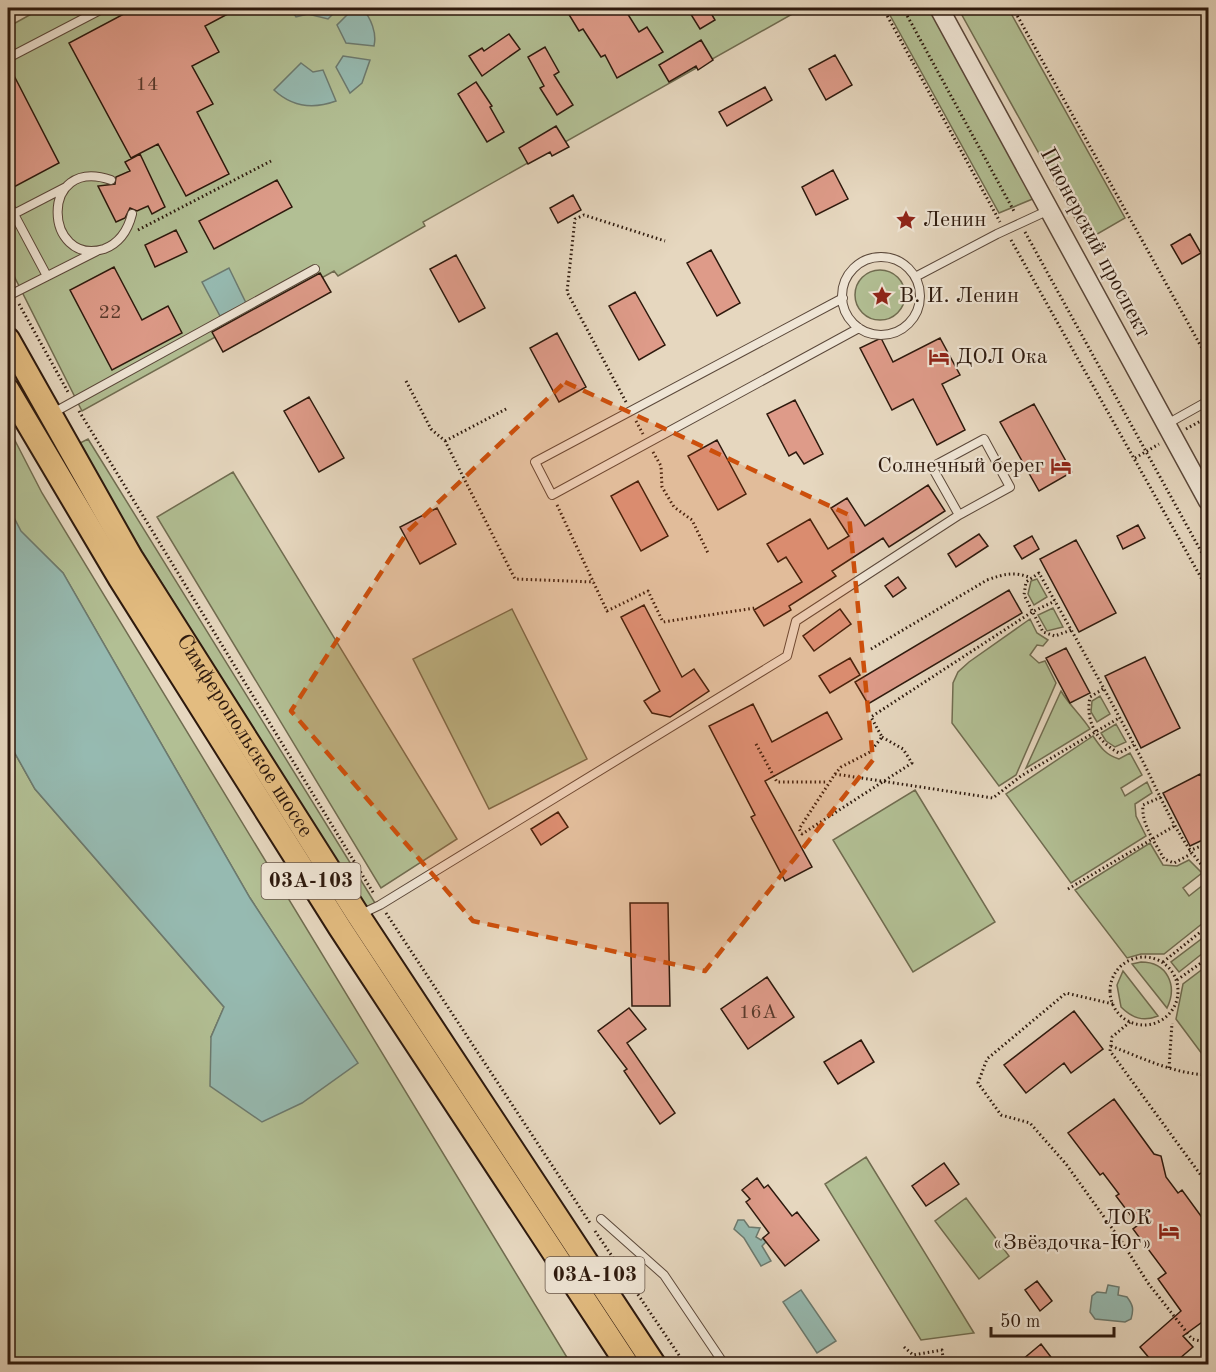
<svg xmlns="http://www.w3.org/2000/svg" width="1216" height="1372" font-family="'Old Standard TT',serif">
	<rect width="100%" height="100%" fill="#e6d7bf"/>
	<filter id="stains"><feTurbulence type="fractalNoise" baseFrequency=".00333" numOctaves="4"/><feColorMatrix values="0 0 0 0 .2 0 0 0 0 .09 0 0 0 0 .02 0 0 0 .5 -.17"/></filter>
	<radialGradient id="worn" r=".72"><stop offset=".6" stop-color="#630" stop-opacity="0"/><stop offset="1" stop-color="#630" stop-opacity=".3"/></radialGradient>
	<path fill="#b2bf94" stroke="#706c50" stroke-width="1.5" d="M42 8H803L423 222 425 226 338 276 334 271 82 411 8 264V27Z
		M886 8H935L1035 198 999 213Z
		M958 8H1008L1125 218 1087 240Z
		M855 295a25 25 0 1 1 50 0a25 25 0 1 1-50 0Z
		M8 427 42 493 571 1364H8V741L35 789 224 1007 211 1037 357 1063 250 898 63 573 20 531 8 506Z
		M88 439 375 903 364 908 76 445Z
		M233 472 457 839 381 888 157 517Z
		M1037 579 1047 597 1034 605 1028 594 1031 581Z
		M1053 608 1063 627 1047 631 1038 615Z
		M512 609 587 759 489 809 413 659Z
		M1030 619 1037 633 1048 640 1043 646 1037 645 1030 655 1039 663 1045 661 1056 683 1016 775 999 786 952 723 953 683 958 672 969 662Z
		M1061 691C1070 706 1081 715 1090 729L1026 768Z
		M1100 696 1110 714 1097 722 1091 712 1092 701Z
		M1116 724 1126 742 1115 747 1106 741 1101 733Z
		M1093 736C1101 748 1106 755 1119 759L1130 753 1142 775 1121 788 1125 796 1147 782 1152 793 1135 804 1136 816 1146 836 1071 883 1006 794Z
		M915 790 995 922 913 972 833 840Z
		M1150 843 1163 865 1177 866 1189 860 1202 873 1183 888 1189 896 1208 881V919L1164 954H1141L1127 958 1075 890Z
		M1208 934V949L1179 972 1171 962Z
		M1141 962C1167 962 1178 985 1167 1008L1132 964Z
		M1208 965V1062L1176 1019 1183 984Z
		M1123 971 1158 1016C1143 1022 1132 1018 1121 1007L1117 985Z
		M866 1157 974 1333 921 1340 825 1184Z
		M966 1198 1009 1256 979 1279 935 1221Z"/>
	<path fill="#96bab1" stroke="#6c7a6f" stroke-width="1.5" d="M290 8H339L328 19 308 14 296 17Z
		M354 8H362C371 18 377 33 374 46L346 43 337 25Z
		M343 56 370 60 362 83 350 93 336 67Z
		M301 63 313 72 323 70 336 101C314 109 292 107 274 90Z
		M229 268 246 303 220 316 202 282Z
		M8 506 21 531 63 573 250 898 358 1063 302 1103 262 1122 210 1086 211 1037 224 1007 35 789 8 741Z
		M738 1220H744L749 1227 760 1228 756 1237 761 1240 763 1238 766 1242 762 1246 771 1261 761 1266 744 1238 734 1229Z
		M1108 1285 1119 1287 1118 1295 1127 1297C1133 1305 1134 1309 1131 1319L1125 1322 1095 1319 1090 1312 1092 1296 1097 1292 1106 1293Z
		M801 1290 836 1341 817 1353 783 1302Z"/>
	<path fill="#de9b89" stroke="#2d190d" stroke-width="1.5" d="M135 8H239L205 26 219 52 192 66 213 104 197 112 229 174 186 196 158 144 131 158 69 43Z
		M565 8H624L639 32 647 27 663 52 617 78 605 55 601 57 583 29 579 31Z
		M687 8H708L715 20 700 29Z
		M509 34 520 49 482 76 469 56 482 48 484 51Z
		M701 40 713 60 698 70 696 66 669 82 659 65Z
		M545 47 559 72 554 75 573 105 557 115 540 88 544 86 528 57Z
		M835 55 852 85 826 100 809 69Z
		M8 64 59 163 12 188 8 180Z
		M476 82 492 106 490 107 504 132 487 142 458 94Z
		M765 87 772 100 727 126 719 112Z
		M556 126 569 147 552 156 550 152 528 164 519 148Z
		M140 154 165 207 152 214 148 206 137 211 130 208 125 218 116 222 98 186 115 184 116 177 130 171 125 162Z
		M833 170 848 199 816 215 802 187Z
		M277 180 292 207 214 249 199 221Z
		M573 195 581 210 558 223 550 208Z
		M176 230 187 252 155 267 145 245Z
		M1190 234 1201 253 1182 264 1171 245Z
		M711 250 740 303 717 316 687 263Z
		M456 255 485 308 459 322 430 269Z
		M114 267 142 320 168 306 182 333 112 370 70 290Z
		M320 273 331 292 223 352 212 332Z
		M635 292 665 345 639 360 609 306Z
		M557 333 586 387 559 402 530 348Z
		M881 338 893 362 940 338 960 375 942 384 965 430 937 445 913 399 892 410 860 348Z
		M309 397 344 458 319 472 284 411Z
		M795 400 823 454 804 464 796 452 789 456 767 414Z
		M1034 404 1072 472 1039 491 1000 422Z
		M717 440 746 494 718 510 688 456Z
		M638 481 668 536 641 551 611 496Z
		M928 485 945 511 889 547 883 538 832 571 836 576 789 606 791 610 764 626 754 610 802 582 786 557 778 562 767 544 810 519 828 549 849 536 831 508 847 498 865 526Z
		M437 508 456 544 420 564 400 527Z
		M1138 525 1145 538 1123 549 1117 536Z
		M979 534 988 546 956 567 948 554Z
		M1032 536 1039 549 1022 559 1014 546Z
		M1076 540 1116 613 1079 632 1040 559Z
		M898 577 906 588 893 597 885 586Z
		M1009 590 1022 613 868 704 855 682Z
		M644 605 682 677 694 669 709 691 670 717 652 713 644 701 660 691 621 617Z
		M840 609 851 624 814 651 803 636Z
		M1066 648 1090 693 1070 703 1046 658Z
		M1145 657 1180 728 1141 748 1105 676Z
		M850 658 860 675 830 693 819 676Z
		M753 704 772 742 827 712 842 739 765 781 812 867 785 881 751 817 755 815 709 726Z
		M1200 774 1209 790V837L1190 846 1163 793Z
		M558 812 568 827 541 845 531 829Z
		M630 903H668L670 1006H632Z
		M767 977 794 1017 748 1049 721 1009Z
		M629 1008 646 1029 627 1043 675 1113 660 1124 624 1071 627 1069 598 1031Z
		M1074 1011 1103 1049 1071 1073 1064 1063 1026 1093 1004 1065Z
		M861 1040 874 1062 838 1084 824 1062Z
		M1114 1099 1154 1154 1161 1156 1166 1177 1178 1193 1182 1190 1209 1227V1317L1183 1336 1193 1347 1172 1365H1155L1140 1347 1181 1311 1158 1279 1166 1273 1133 1229 1138 1225 1116 1196 1119 1194 1103 1173 1100 1175 1068 1133Z
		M944 1163 959 1184 926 1206 912 1186Z
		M757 1178 764 1188 768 1185 792 1216 797 1212 819 1240 785 1266 763 1238 769 1233 746 1202 750 1199 742 1190Z
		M1037 1281 1052 1301 1040 1311 1025 1290Z
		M1041 1344 1057 1365H1016Z"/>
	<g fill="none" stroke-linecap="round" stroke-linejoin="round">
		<g stroke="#5b483a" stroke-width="10">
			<path id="service" d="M8 58 104 8
				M111 180C38 155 44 267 104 249 120 243 128 230 132 214
				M8 203 47 276
				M8 217 66 187
				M842 296a39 39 0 1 1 78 0a39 39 0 1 1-78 0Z
				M917 276 997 234 1049 210
				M8 296 97 251
				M843 298 535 462 552 495 859 328
				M51 414 315 269
				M1167 424 1208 401
				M359 915 380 905 787 656 796 621 959 515 932 467 984 439 1010 487 959 515
				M601 1219 664 1275 724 1364"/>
		</g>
		<g stroke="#5b483a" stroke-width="21">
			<path id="tertiary" d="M939 8 1208 501"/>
		</g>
		<g stroke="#2d190d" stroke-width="26">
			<g id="primary">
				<path id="s1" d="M8 339 131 557 358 915 654 1364"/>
				<path d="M8 390 120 579 340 928 627 1364"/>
			</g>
		</g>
		<path stroke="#2d190d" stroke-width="3" stroke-dasharray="1.5 3" stroke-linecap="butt" d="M883 8 1000 222
			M903 8 1015 213
			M1013 8 1208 359
			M138 230 271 161
			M1025 232 1208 564
			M1011 240 1208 590
			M19 304 68 392
			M406 381 431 429 445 441 515 579 594 582
			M626 402 567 292 575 219 584 215 665 241
			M79 411 374 894
			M636 421 643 434
			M1186 429 1208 417
			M445 441 508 408
			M653 452 661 466 662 487 674 507 692 520 708 553
			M1135 458 1159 444
			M557 505 607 611 648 591 663 622 755 608
			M1071 630 1055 636 1043 632 1024 595 1026 582 1039 573C1073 633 1107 693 1139 754 1160 794 1177 840 1208 872
			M871 649 987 580C1004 574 1015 571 1031 578
			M1103 689 1090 697C1085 722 1097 741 1119 753L1134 745
			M882 737 903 749 912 763 802 834 799 829 835 774 841 767 870 752 882 737 871 717 1032 612 1055 601
			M756 744 777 782H828
			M835 774 993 798 1021 776 1119 718
			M1161 797 1143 805C1141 824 1155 842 1164 859L1174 863 1191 854
			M1189 851 1208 843
			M1068 889 1176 825
			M386 913 590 1223
			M1110 991a34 34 0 1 1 68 0a34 34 0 1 1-68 0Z
			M1163 962 1208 926
			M1177 980 1208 958
			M1113 1004 1066 993 987 1059 978 1083 1001 1115 1030 1123 1066 1164 1122 1242 1148 1283 1192 1339 1208 1343
			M1130 1022 1112 1037 1110 1051 1208 1185
			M1111 1046C1142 1058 1175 1074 1208 1075
			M1169 1068 1172 1023
			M595 1231 685 1364
			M904 1347 913 1355 942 1350 944 1364"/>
		<use href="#service" stroke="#efe5d5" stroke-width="8"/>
		<use href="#tertiary" stroke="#efe5d5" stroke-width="18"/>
		<use href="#primary" stroke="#e3bc80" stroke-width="22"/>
	</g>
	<path fill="#cc4f0c" fill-opacity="0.2" stroke="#cc4f0c" stroke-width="4.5" stroke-dasharray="12 8" stroke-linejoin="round" d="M565 382 849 515 873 760 705 971 473 921 291 711 408 531Z"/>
	<defs>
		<g id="sight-bare" transform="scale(1.62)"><path d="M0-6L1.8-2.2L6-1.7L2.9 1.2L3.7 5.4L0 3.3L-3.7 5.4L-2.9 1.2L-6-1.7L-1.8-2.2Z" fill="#8f2418" stroke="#efe5d5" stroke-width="2.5" paint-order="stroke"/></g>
		<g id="hotel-bare" transform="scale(1.62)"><path d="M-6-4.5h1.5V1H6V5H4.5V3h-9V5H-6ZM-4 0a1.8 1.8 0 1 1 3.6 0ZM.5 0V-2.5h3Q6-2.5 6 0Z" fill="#8f2418" stroke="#efe5d5" stroke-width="2.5" paint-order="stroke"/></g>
	</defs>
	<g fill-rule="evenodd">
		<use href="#sight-bare" x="906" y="220"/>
		<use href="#sight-bare" x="882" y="296"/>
		<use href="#hotel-bare" x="939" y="357"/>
		<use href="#hotel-bare" x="1061" y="466"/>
		<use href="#hotel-bare" x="1169" y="1231"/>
	</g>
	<g text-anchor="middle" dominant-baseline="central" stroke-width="4.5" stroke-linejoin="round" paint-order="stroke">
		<g font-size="20" fill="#593a2c">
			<text x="147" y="85">14</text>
			<text x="110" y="313">22</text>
			<text x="758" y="1013">16А</text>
		</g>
		<g fill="#efe5d5" stroke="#675649" stroke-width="1.5">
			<rect x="261.5" y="863" width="99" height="36" rx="4.5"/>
			<rect x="545.5" y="1257" width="99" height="36" rx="4.5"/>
		</g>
		<g font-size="21" font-weight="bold" fill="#2d190d">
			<text x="311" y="881">03А-103</text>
			<text x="595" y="1275">03А-103</text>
		</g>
		<g font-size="22" fill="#2d190d" stroke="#efe5d5" text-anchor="start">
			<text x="923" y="220">Ленин</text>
			<text x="899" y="296">В. И. Ленин</text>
			<text x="956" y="357">ДОЛ Ока</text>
			<text x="1044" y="466" text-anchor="end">Солнечный берег</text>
			<text x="1152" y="1218" text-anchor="end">ЛОК<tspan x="1152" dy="25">«Звёздочка-Юг»</tspan></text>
		</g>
		<g font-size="22" fill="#2d190d" stroke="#efe5d5">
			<text transform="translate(1095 243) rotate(62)">Пионерский проспект</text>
			<text stroke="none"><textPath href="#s1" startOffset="462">Симферопольское шоссе</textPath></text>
		</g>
	</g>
	<rect width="1216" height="1372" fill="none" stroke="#e6d7bf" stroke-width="30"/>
	<rect x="9" y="9" width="1198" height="1354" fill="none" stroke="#2d190d" stroke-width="3"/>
	<rect x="15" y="15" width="1186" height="1342" fill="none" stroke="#2d190d" stroke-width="1.5"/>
	<path d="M991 1327v9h123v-9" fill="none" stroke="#2d190d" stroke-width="3"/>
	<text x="1000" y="1327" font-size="18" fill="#2d190d" stroke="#efe5d5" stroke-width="4.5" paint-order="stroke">50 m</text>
	<rect width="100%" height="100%" filter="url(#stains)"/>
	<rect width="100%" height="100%" fill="url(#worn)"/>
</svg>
